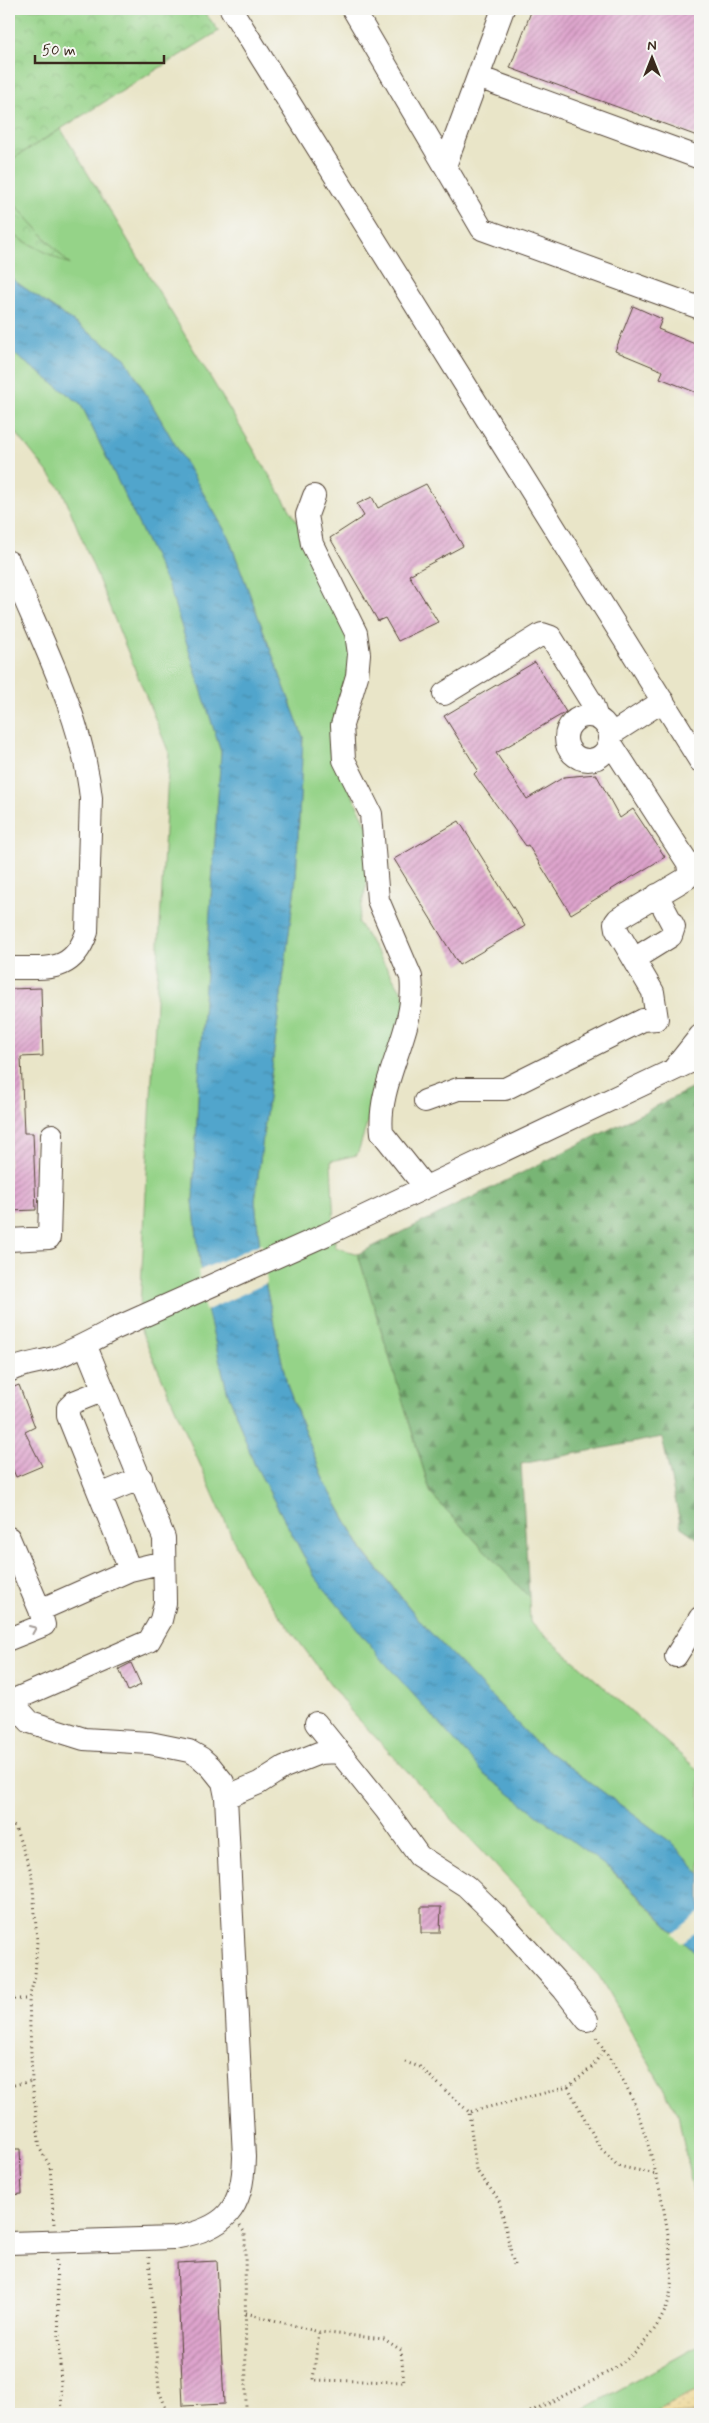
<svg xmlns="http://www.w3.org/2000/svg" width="709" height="2423" font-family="Mynerve,sans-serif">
	<defs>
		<pattern id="forest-firs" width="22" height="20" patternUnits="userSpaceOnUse" patternTransform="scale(1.25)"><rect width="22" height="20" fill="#78b574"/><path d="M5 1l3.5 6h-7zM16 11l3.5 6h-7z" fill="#64935f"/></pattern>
		<pattern id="sand-dots" width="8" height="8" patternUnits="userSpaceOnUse" patternTransform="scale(1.25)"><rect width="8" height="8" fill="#eeda9e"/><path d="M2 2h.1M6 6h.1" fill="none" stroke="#cdbb88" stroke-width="1.8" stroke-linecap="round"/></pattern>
		<pattern id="park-crowns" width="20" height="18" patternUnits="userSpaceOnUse" patternTransform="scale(1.25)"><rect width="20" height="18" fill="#95d388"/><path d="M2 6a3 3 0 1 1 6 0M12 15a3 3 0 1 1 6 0" fill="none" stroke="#81b575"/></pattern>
		<pattern id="water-ripples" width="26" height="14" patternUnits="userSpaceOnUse" patternTransform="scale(1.25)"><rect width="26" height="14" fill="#51a5cc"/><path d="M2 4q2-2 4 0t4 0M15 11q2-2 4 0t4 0" fill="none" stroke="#4487a5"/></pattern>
		<pattern id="building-hatch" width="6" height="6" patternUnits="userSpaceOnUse" patternTransform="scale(1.25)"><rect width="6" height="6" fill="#dea4cd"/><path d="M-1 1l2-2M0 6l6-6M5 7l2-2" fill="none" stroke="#b586a6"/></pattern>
	</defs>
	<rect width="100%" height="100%" fill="#f6f6f2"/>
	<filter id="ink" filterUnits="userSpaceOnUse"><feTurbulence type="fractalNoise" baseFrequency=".02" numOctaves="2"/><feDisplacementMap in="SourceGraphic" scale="10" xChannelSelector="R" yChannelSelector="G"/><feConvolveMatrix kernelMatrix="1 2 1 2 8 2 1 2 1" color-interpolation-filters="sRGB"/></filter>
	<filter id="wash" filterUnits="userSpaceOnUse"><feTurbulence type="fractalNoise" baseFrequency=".0096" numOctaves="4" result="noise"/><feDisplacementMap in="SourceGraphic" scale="20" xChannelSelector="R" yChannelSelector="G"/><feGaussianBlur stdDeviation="1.12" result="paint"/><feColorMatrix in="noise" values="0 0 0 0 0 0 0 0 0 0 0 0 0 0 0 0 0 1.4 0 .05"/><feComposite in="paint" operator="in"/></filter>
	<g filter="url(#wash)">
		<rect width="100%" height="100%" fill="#e9e5c8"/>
		<path fill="#95d388" stroke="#687e53" d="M61 129 298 523 358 659 340 770 368 827 370 870 358 922 407 1000 357 1155 331 1161 335 1247 358 1254 431 1494 529 1597 530 1622 700 1772V1874L672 1843 534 1741 426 1628 363 1550 324 1481 287 1385 262 1268 255 1200 296 878 303 737 228 536 125 358 9 277V233L69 264 9 198V161Z
			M9 350 81 404 170 590 221 752 200 1059 193 1201 204 1297 227 1390 254 1463 315 1577 700 1958V2228L678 2114 599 1976 348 1708 247 1571 139 1326 169 753 62 490 9 424Z
			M700 2345V2390L649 2414H575Z"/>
		<path fill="url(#forest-firs)" stroke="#5a7049" d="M697 1086H700V1540L681 1527 662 1437 521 1464 529 1597 431 1494 358 1254Z"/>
		<path fill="url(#sand-dots)" stroke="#94825e" d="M700 2390V2414H649Z"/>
		<path fill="url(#park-crowns)" stroke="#687e53" d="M9 9H202L219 31 9 161Z
			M9 198 70 265 9 233Z"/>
		<path fill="url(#water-ripples)" stroke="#466875" d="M9 277 125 358 228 536 303 737 296 878 255 1200 262 1268 287 1385 324 1481 363 1551 426 1628 534 1741 672 1843 700 1874V1958L616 1874 485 1775 385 1663 315 1577 254 1463 227 1390 204 1297 193 1201 200 1059 221 752 170 590 81 404 9 350Z"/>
		<path fill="#e9e5c8" d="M262 1243 267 1283 205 1311 198 1271Z
			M700 1912V1929L681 1943 672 1934Z"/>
		<g id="blocks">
			<path fill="url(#building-hatch)" d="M532 9H700V137L510 68Z
				M633 306 662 319 658 329 700 346V394L660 378 663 371 615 351Z
				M426 484 463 546 409 575 438 622 398 641 385 618 378 621 330 538 364 516 357 504 372 497 378 508Z
				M535 662 566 712 496 753 527 799 564 777 596 774 620 818 633 809 665 857 571 914 528 845 526 846 474 774 478 770 444 716Z
				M459 821 525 926 459 965 394 859Z
				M41 988 43 1056 21 1057 24 1133H33L36 1210 9 1211V989Z
				M19 1385 35 1427 25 1432 42 1466 16 1477 9 1461V1389Z
				M131 1663 141 1685 128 1691 119 1669Z
				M421 1907H441L440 1933H421Z
				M9 2149H20L22 2194 9 2195Z
				M217 2261 224 2404 183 2406 177 2263Z"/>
		</g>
	</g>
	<g filter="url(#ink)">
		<use href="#blocks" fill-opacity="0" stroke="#554638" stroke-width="1"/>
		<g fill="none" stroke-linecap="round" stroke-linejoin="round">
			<g stroke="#554638" stroke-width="24">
				<path id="minor" d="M231 9 700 761
					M353 9 482 229 700 308
					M478 77 700 158
					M445 166 503 9
					M314 496 307 515 312 544 356 633 359 654 357 676 342 725 344 760 371 814 378 900 411 977C418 1029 376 1081 382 1133L425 1187
					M9 562C40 638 82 715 91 798L87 932C72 975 47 967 9 968
					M444 694 542 634 551 637 592 703 597 718
					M566 738a22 22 0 1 1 44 0a22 22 0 1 1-44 0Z
					M610 735 663 701
					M634 959 671 936 674 927 657 895
					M673 1070 700 1036
					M425 1101 458 1089H505L643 1020 657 1019 653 992 616 929 615 923 618 919 687 878 689 871 688 863 610 742
					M9 1240 49 1238 52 1135
					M9 1371C23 1363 38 1363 54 1358 75 1350 95 1339 114 1329L325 1235 690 1062H700
					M104 1390 74 1402 68 1408V1416L130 1570
					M100 1495 141 1478
					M9 1538 40 1610 130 1570 164 1562
					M9 1639 44 1625 40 1610
					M676 1656 700 1618
					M9 1702 149 1641 161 1620 165 1603 164 1538 85 1344
					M316 1723 386 1810 419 1856 466 1886 499 1918 564 1990 587 2020
					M226 1797 259 1783 284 1767 319 1753 339 1752
					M9 2243 174 2238C226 2228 243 2210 244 2157L226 1797 223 1782 211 1767 201 1758 189 1751 150 1743 84 1739 30 1722 11 1701"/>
			</g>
			<path stroke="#554638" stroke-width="3" stroke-dasharray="1 4" stroke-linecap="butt" d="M9 1824 15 1827 32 1874 37 1941 35 1976 29 1999 32 2081 40 2149 50 2166 54 2224
				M9 1999H29
				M405 2062 420 2067 469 2112
				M9 2086 32 2081
				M568 2087 599 2146 618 2166 656 2174
				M240 2226 245 2233 246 2414
				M149 2257 159 2390 168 2414
				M56 2260 62 2413 111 2414
				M514 2265 499 2200 476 2170 469 2112 568 2087 591 2068 604 2050
				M246 2313 319 2332 384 2339 401 2350 404 2382 313 2380 319 2332
				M526 2414C557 2398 615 2374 637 2350 651 2336 664 2318 669 2299 680 2256 651 2145 634 2103 625 2080 609 2058 596 2037"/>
			<use href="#minor" stroke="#fff" stroke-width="22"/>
		</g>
		<defs><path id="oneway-chevron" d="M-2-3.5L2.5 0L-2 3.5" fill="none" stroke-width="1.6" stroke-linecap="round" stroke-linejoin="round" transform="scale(1.25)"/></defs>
		<use stroke="#a79f9a" href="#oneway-chevron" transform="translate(33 1629) rotate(-23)"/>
	</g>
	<rect width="709" height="2423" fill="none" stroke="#f6f6f2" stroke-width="30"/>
	<g transform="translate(652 58)" stroke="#f6f6f2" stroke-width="4" paint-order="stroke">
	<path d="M0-4L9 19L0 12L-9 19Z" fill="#3b2a1e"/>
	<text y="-8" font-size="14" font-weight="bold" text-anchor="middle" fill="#3b2a1e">N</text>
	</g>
	<path d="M35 55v8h129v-8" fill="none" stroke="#3b2a1e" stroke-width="2.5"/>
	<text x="42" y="55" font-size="15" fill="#3b2a1e" stroke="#f6f6f2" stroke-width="4" paint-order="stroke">50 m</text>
</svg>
